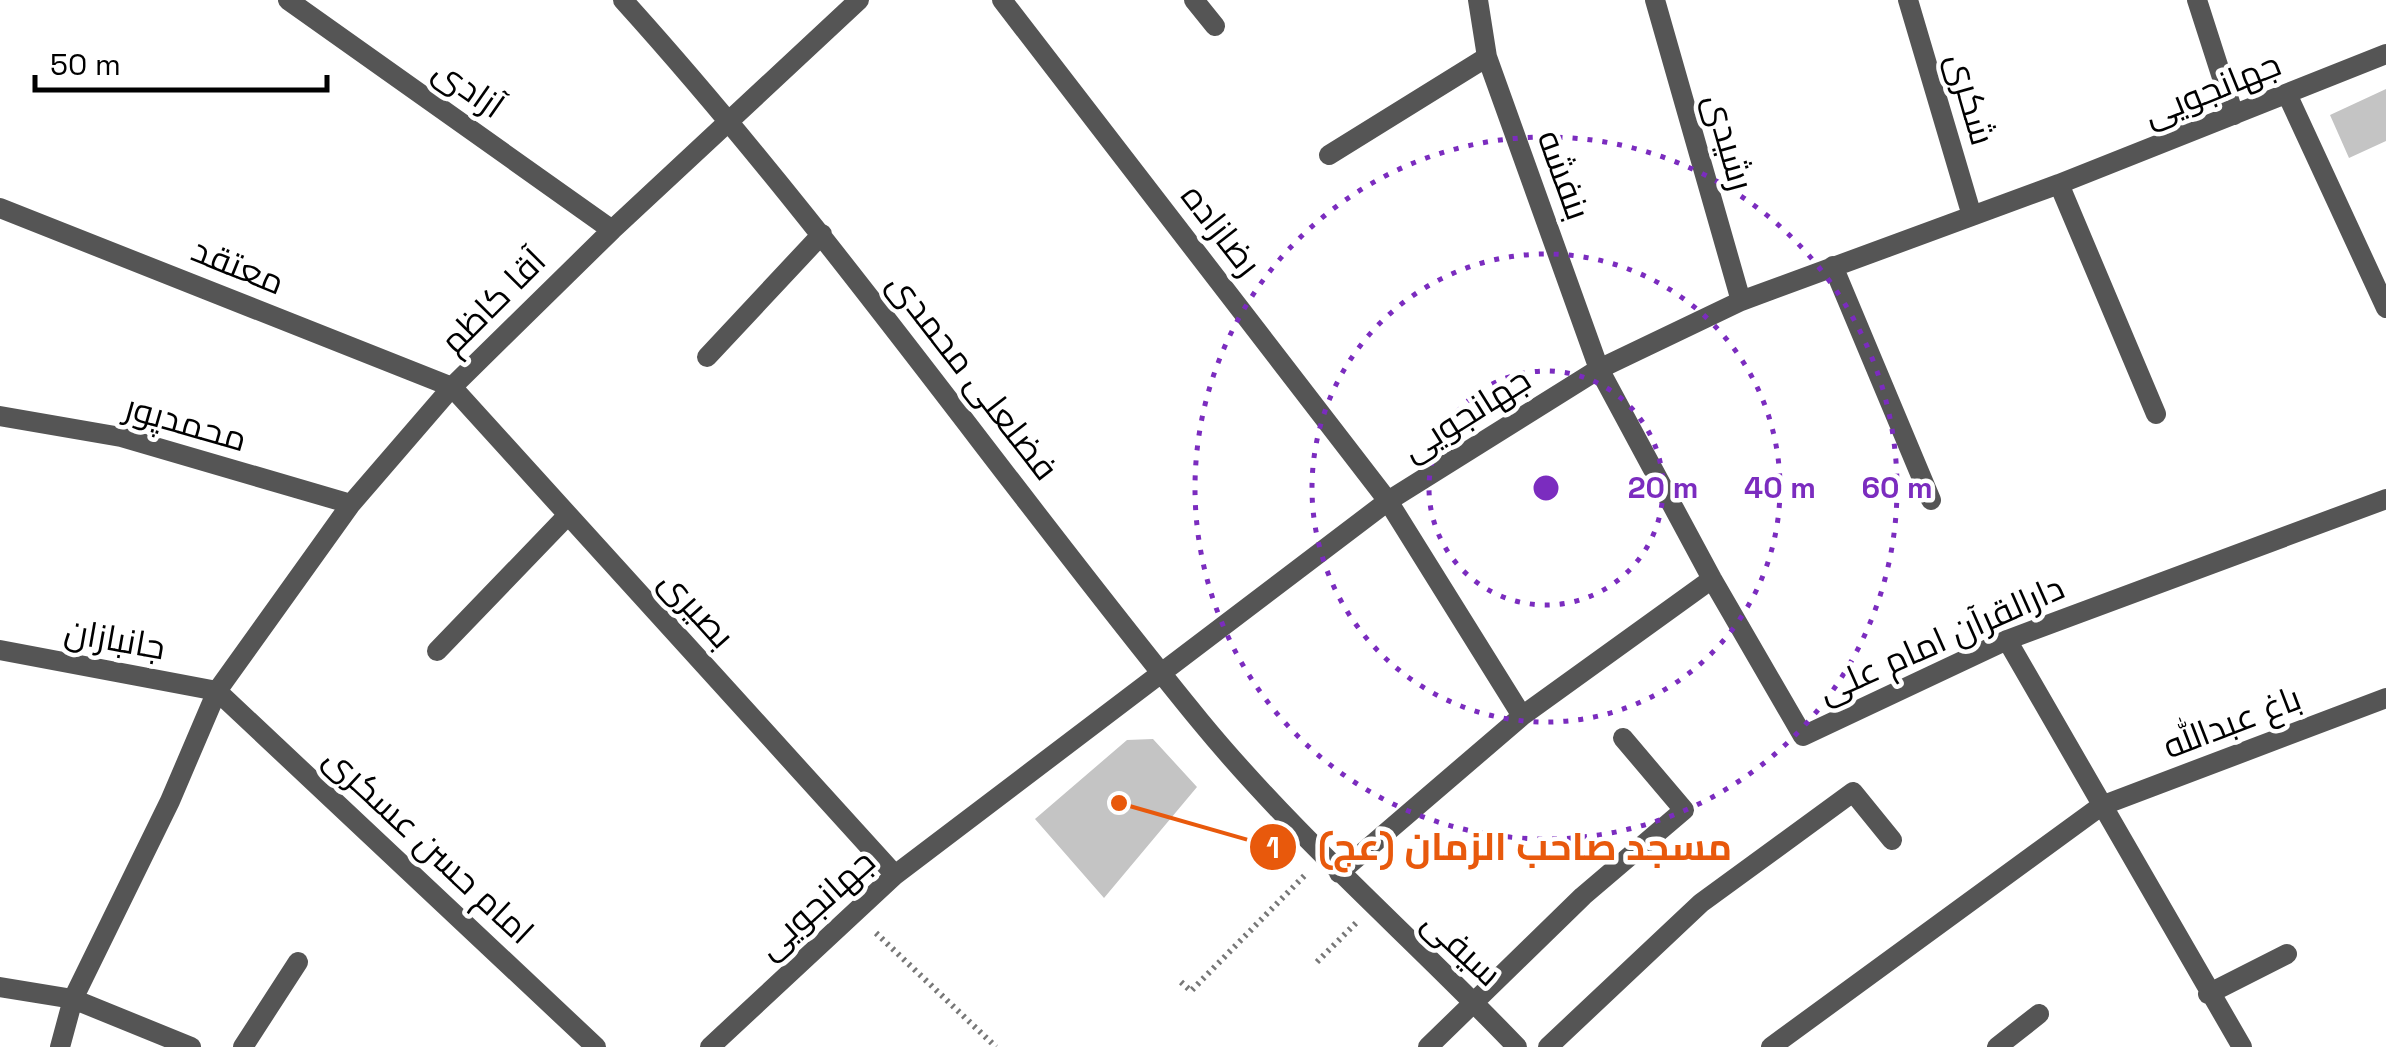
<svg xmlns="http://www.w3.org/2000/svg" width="2386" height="1047" font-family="'Space Grotesk',Cairo,sans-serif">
	<rect width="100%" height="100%" fill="#fff"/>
	<path fill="#c4c4c4" d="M2386 89V141L2349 158 2330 115Z
		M1153 739 1197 787 1104 898 1035 819 1127 740Z"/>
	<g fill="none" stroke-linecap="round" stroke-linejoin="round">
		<path stroke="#777" stroke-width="6" stroke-dasharray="2.5 5" stroke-linecap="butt" d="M876 933 996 1047
			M1317 962 1356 923
			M1181 982 1191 991 1305 875"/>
		<path stroke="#555" stroke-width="20" d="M288 0 612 230
			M623 0C830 229 1005 483 1200 721 1297 839 1412 937 1517 1047
			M1002 0 1388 501 1522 716
			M1194 0 1215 26
			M1478 0 1487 57 1599 369 1712 579 1803 736 2007 640 2386 499
			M1655 0 1741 301
			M1908 0 1972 216
			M2197 0 2234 115
			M2287 94 2386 308
			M1329 155 1487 57
			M2059 184 2156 414
			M0 208 452 387 895 875
			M1833 266 1931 500
			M707 357 822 234
			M0 416 121 437 351 504
			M2007 640 2242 1047
			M0 650 217 691
			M437 651 568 515
			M217 691 596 1047
			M1339 873 1522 716 1712 579
			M0 987 73 999 191 1047
			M2208 994 2287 954
			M60 1047 73 999 170 801 217 691 351 504 452 387 612 230 859 0
			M243 1047 298 962
			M710 1047 895 875 1388 501 1599 369 1741 301 2059 184 2386 54
			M1428 1047 1583 896 1684 810 1623 738
			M1548 1047 1701 903 1853 792 1892 840
			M1771 1047 2101 806 2386 698
			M1997 1047 2039 1014"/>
	</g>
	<g fill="none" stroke="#7b2cbf" stroke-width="5" stroke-dasharray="5 10">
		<circle cx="1546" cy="488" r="117"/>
		<circle cx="1546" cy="488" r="234"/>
		<circle cx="1546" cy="488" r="351"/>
	</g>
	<g text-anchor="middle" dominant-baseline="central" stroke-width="9" stroke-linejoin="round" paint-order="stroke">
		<g font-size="35" fill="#000" stroke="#fff">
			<text transform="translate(469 88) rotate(35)">آزادی</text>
			<text transform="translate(2212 89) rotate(-22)">جهانجویی</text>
			<text transform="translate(1971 99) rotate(74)">شکری</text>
			<text transform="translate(1729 142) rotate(74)">رشیدی</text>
			<text transform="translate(1564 175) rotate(70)">بنفشه</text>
			<text transform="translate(1221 230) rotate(52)">رضازاده</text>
			<text transform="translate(238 266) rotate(22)">معتقد</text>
			<text transform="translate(493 301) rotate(-45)">آقا کاظم</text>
			<text transform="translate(973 376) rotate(52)">فضلعلی محمدی</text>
			<text transform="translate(1466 414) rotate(-32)">جهانجویی</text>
			<text transform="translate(186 423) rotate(16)">محمدپور</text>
			<text transform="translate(697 609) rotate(48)">بصیری</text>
			<text transform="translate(115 639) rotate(10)">جانبازان</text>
			<text transform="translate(1941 639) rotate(-24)">دارالقرآن امام علی</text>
			<text transform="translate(2232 722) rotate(-21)">باغ عبدالله</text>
			<text transform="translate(429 845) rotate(43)">امام حسن عسکری</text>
			<text transform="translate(816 904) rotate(-42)">جهانجویی</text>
			<text transform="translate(1462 948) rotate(43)">سیفی</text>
		</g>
	</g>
	<circle cx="1546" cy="488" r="15" fill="#7b2cbf" stroke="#fff" stroke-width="5"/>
	<g font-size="30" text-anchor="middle" font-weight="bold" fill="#7b2cbf" stroke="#fff" stroke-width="9" stroke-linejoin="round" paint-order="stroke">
		<text x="1663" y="498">20 m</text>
		<text x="1780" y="498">40 m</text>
		<text x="1897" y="498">60 m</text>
	</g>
	<path fill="none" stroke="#e8590c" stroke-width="4" d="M1119 803L1273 847"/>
	<g fill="#e8590c" stroke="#fff" stroke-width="4">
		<circle cx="1119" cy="803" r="10"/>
		<circle cx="1273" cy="847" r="25"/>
	</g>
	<g font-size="30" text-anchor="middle" font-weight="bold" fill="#fff">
		<text x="1273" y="858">1</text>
	</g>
	<g font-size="38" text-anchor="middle" font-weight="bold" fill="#e8590c" stroke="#fff" stroke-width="9" stroke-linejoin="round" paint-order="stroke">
		<text x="1525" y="860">مسجد صاحب الزمان (عج)</text>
	</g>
	<path d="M35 75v15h292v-15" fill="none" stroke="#000000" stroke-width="5"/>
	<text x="50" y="75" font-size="30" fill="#000000" stroke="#ffffff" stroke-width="8" paint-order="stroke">50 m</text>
</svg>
